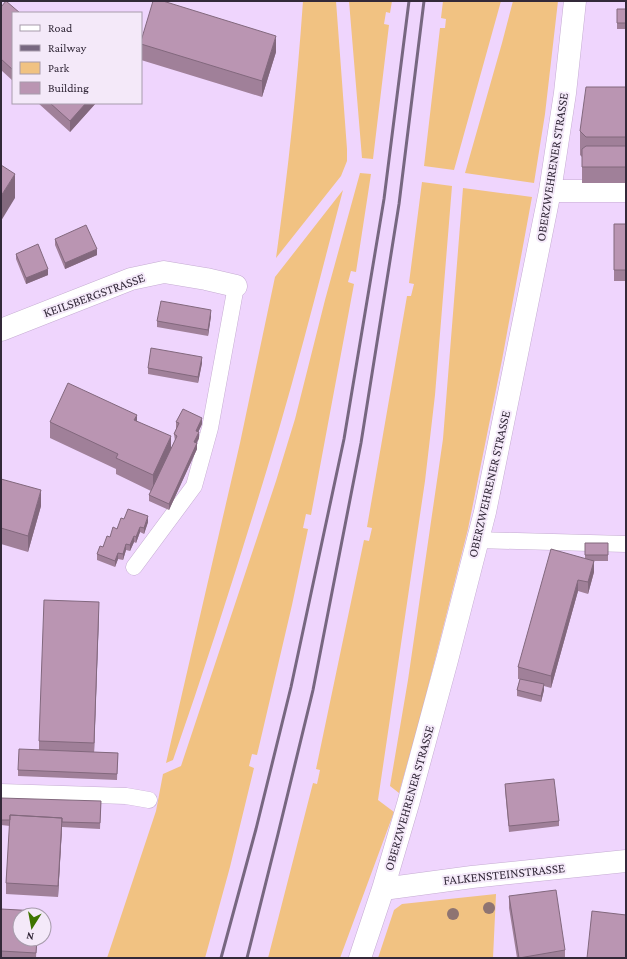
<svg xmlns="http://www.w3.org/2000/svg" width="627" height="959" font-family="'Crimson Pro',serif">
	<rect width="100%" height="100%" fill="#efd5fd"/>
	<path fill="#f1c282" d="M303 1H336L347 149V161L341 176 276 258C288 173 297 87 303 1Z
		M349 1H392L390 13 386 12 384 24 389 25 373 159 362 158Z
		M443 1H501L454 170 424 166 440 28H445L446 19 441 18Z
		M513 1H558L545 114 534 183 465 173 502 43Z
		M360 173 371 174 356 272 351 271 348 282 354 284 311 515 306 514 303 528 308 529 292 605 257 755 252 754 249 766 254 768 230 867 205 958H107L156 811 163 774 181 766 276 481 295 419 325 300Z
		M422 182 452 186 435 395 425 481 378 800 394 812 340 958H268L313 783 317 784 320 770 316 769 364 540 369 541 372 528 367 527 407 296H411L414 284 409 283Z
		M463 188 532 197 502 360 468 529 420 719 399 793 390 786 408 680 443 439Z
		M343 190C322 270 302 350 279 429 246 540 211 651 173 760L166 763 240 443 275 277Z
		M496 894 493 958H378L394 910 402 904Z"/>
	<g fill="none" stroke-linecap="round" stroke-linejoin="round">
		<g stroke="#c5acd2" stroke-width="17">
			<path id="lane" d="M477 540 626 544
				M134 567 194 486 210 428 236 286
				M1 792 126 796 149 800"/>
		</g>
		<g stroke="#c5acd2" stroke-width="23">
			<path id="street" d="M550 191H626
				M1 330 131 279 164 272 206 279 236 286
				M383 889 472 877 626 861
				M360 958 383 889 408 804 447 660 485 512 550 191 565 93 575 1"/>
		</g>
		<use href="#lane" stroke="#fff" stroke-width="16"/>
		<use href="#street" stroke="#fff" stroke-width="22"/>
		<path stroke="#776780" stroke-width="3" d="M221 958 256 829 291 687 344 439 384 199 409 1
			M247 958 278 834 313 690 361 443 399 204 424 1"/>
	</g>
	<g fill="#8e7472">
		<circle cx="489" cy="908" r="6"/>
		<circle cx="453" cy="914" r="6"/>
	</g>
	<path fill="#a08099" d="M1 7 13 13V81L1 70Z
		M617 9H626V29H617Z
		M141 41 276 52 262 97 141 60Z
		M626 87V183H582V157L580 155V131Z
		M38 103H96L70 132Z
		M614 224H626V281H614Z
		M55 239 97 255 65 269 55 245Z
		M16 254 48 275 26 284 16 259Z
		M211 316 208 336 157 327V321Z
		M202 363 198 383 148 374V368Z
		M137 421 171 449 175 441 174 434 177 428H176V422L202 424 198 432 199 438 197 443V449L169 510 149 501V495L151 491 116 474V469L50 438V422Z
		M1 479 41 506 28 552 1 544Z
		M124 519 148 522 144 534 140 532 136 543 134 542 130 551 126 550 123 560 118 559 115 567 97 560V554Z
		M585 543H608V561H594V572L588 594 578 591 551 688 544 686V690L541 702 517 696V690L520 679H518V667L585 558Z
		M99 613 94 752 118 753 117 780 18 776V770L39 750V741Z
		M505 784 559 821V826L509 832 505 790Z
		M101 801 100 829 62 827 58 897 6 894V883L10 826 1 825V806Z
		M509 896 565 950V958H517L509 908Z
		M1 909 20 939H37L36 958H1Z"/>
	<path fill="#82687d" d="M276 36V52L262 97V81Z
		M86 103H96L70 132V121Z
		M15 174V198L1 221V196Z
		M97 249V255L65 269V263Z
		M48 269V275L26 284V278Z
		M211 310V316L208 336V330Z
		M202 357V363L198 383V377Z
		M137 415V431L134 420Z
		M202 418V424L196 437V431Z
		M199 432V438L194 447V442Z
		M171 436V452L153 491V475Z
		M197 443V449L169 510V504Z
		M41 490V506L28 552V536Z
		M148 516V522L144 534V528Z
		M140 527V532L136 543V537Z
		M134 536V542L130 551V545Z
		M126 544V550L123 560V554Z
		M118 553V559L115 567V561Z
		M594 561V572L588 594V582Z
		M578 580V591L551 688V676Z
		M99 602V613L94 754V743Z
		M544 684V690L541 702V696Z
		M62 818V829L58 897V886Z"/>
	<path fill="#ba95b2" stroke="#82687d" d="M6 1 20 13H13V70L1 59V7Z
		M153 1H163L276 36 262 81 141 44V41Z
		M617 9H626V23H617Z
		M586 87H626V137H586L580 131Z
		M50 103H86L70 121Z
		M586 146H626V167H582V149Z
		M1 165 15 174 1 196Z
		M614 224H626V270H614Z
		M86 225 97 249 65 263 55 239Z
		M38 244 48 269 26 278 16 254Z
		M161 301 211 310 208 330 157 321Z
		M151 348 202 357 198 377 148 368Z
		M68 383 137 415 134 420 171 436 153 475 116 458 118 454 50 422Z
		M183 409 202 418 196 431 199 432 194 442 197 443 169 504 149 495 177 436 174 434 179 423 176 422Z
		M1 479 41 490 28 536 1 528Z
		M128 509 148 516 144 528 140 527 136 537 134 536 130 545 126 544 123 554 118 553 115 561 97 554 100 546 103 547 107 536 110 537 113 527 117 529 121 518 124 519Z
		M585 543H608V555H585Z
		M551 549 594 561 588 582 578 580 551 676 518 667Z
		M44 600 99 602 94 743 39 741Z
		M520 679 544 684 541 696 517 690Z
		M19 749 118 753 117 774 18 770Z
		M554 779 559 821 509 826 505 784Z
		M1 798 101 801 100 823 62 822V818L10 815V820H1Z
		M10 815 62 818 58 886 6 883Z
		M556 890 565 950 519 958 509 896Z
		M1 909 38 911V915H20V939H37L36 953 1 951Z
		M592 911 626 915V958H587Z"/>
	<g text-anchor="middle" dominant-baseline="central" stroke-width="4" stroke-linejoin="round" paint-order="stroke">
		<g font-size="13" fill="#332939" stroke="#f4e9f9">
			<text transform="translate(552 167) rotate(-81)">OBERZWEHRENER STRASSE</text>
			<text transform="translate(94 295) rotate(-20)">KEILSBERGSTRASSE</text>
			<text transform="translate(489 484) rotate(-77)">OBERZWEHRENER STRASSE</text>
			<text transform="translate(409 798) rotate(-74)">OBERZWEHRENER STRASSE</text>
			<text transform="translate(504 874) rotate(-6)">FALKENSTEINSTRASSE</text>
		</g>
	</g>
	<rect width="627" height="959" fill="none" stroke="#332939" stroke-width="4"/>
	<rect x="12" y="12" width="130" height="92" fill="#f4e9f9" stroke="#a79cac"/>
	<rect x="20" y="25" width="20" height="6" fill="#ffffff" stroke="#a79cac"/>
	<text x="48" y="32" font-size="12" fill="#332939">Road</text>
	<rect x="20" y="45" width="20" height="6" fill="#776780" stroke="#a79cac"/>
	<text x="48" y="52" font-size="12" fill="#332939">Railway</text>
	<rect x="20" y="62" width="20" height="12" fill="#f1c282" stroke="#a79cac"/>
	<text x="48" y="72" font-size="12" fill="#332939">Park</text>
	<rect x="20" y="82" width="20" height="12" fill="#ba95b2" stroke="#a79cac"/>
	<text x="48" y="92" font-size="12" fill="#332939">Building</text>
	<g transform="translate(32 927) rotate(191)"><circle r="19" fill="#f4e9f9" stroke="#a79cac"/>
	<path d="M0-3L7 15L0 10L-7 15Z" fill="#3e7400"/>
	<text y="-6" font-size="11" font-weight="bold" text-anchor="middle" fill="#332939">N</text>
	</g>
</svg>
